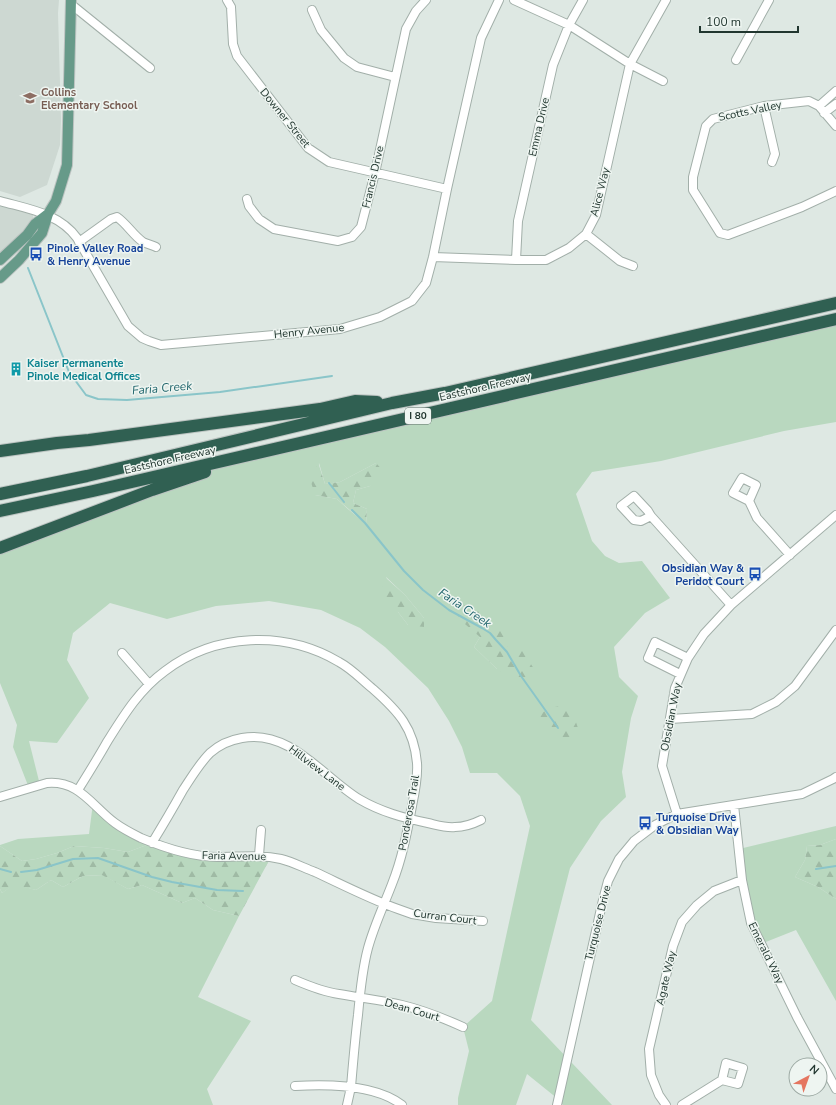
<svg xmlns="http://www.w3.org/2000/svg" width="836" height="1105" font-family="'Nunito Sans',sans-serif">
	<defs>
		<pattern id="forest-firs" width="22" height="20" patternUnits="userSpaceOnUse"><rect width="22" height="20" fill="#b9d8bf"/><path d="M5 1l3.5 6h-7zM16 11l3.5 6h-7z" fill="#9fbaa4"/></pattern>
	</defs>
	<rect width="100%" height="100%" fill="#dee8e3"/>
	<path fill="#cdd8d2" d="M0 0H59L58 13 61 119 60 145 47 185 20 197 0 191Z
		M0 204 33 215V223L0 255Z"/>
	<path fill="#b9d8bf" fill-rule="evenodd" d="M836 319V422L784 431 661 461 592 472 576 494 592 541 605 556 619 563 642 561 670 598 645 613 614 647 619 677 638 696 631 718 622 772 626 797 601 821 570 868 531 1020 612 1105H563L558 1099 527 1074 516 1105H458V1098L469 1051 463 1027 492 1001 530 826 520 796 497 773H470L462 747 449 721 428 688 385 647 360 628 321 610 269 601 216 606 167 619 110 603 73 633 67 660 89 698 57 743 29 741 40 785 29 788 13 747 17 725 0 683V548L152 490 281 447ZM319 463 325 484 340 482 376 463 370 486 356 490 353 503 367 509 366 524 348 509 337 499 315 495ZM386 577 405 595 424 618 408 625 398 612ZM489 618V628L508 647 497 669 474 647 480 637Z
		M93 803 100 810 152 843 128 852 104 848 74 846 57 853 36 859 22 861 0 846V845L18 839 89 834Z
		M836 826V839L820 845 807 846 805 860 795 877 818 887 836 899V1001L796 930 761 944 751 923 739 849Z
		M103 875 128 889 142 885 182 903 195 898 213 910 239 916 198 997 251 1021 207 1089 213 1105H0V889L2 893 14 884 36 890 51 880 63 887 83 876Z"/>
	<path fill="url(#forest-firs)" d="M318 462 325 484 340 482 376 463 386 474 370 486 356 490 353 503 367 509 366 524 337 499 315 495 311 482Z
		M385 577 405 595 424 618V627L408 625 398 612 384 607 382 590Z
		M464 605 484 606 489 618V628L501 624 508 647 521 648 534 669 530 685 516 680 497 669 474 647 480 637 458 618Z
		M570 705 578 728 571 741 559 737 539 717 547 708Z
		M836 839V899L818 887 795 877 805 860 807 846 820 845Z
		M152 843 177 851 271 857 239 916 213 910 195 898 182 903 142 885 128 889 102 875 83 876 63 887 51 880 36 890 14 885 2 893 0 889V846L22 861 36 859 57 853 74 846 104 848 128 852Z"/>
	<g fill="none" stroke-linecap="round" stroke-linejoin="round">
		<path stroke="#8ac5c9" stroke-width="2" d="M28 268 69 372 86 395 98 399 127 400 220 392 332 376
			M329 483 344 502
			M352 510 365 523 404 571 423 590 449 610 482 628 490 633 496 640 507 652 521 676 558 728
			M0 869 11 872
			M816 869 836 866
			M21 872 37 870 73 859 98 858 152 877 172 882 217 890 243 891"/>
		<g stroke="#a2afa9" stroke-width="10">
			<path id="minor" d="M227 0 231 7 233 44 237 56 308 148 329 162 447 189
				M514 0 569 25 630 64 663 81
				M72 5 150 68
				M312 10 321 30 344 58 357 67 395 77
				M736 60 769 0
				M764 106 775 154 772 162
				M819 106 836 91
				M824 113 836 104
				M836 126 819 106 809 101 764 106 713 119 706 126 693 177V190L720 233 728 235 802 207 836 191
				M247 199 249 206 259 219 274 229 338 241 352 237 361 227 375 173 406 29 416 11 426 0
				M0 201C28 209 59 213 77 238L128 326 142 338 149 341 161 345 172 344 340 329 380 317 412 301 426 283 433 257 447 189 481 38 499 0
				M586 234 620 261 633 266
				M79 242 111 219 117 217C127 224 133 235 143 242 147 244 152 245 156 247
				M433 257 516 260H546L569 248 586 234 596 215 630 64 666 0
				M516 260 518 221 553 65 569 25 583 0
				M749 501 733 493 742 478 756 485 749 501 757 518 790 555
				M651 516 641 521 634 520 621 506 634 496 648 511 651 516 731 605
				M122 653 149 684
				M680 674 648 658 655 642 688 658
				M670 719 752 714 776 702 795 686 836 630
				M78 790C88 774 98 758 107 742 124 715 139 690 165 671 215 633 285 630 339 662 352 669 362 680 373 689 398 711 414 728 417 763 418 777 415 792 412 806 407 833 402 859 392 884 384 905 374 926 368 948 362 970 360 993 358 1015 355 1039 353 1063 351 1087L347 1105
				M0 797 47 783C79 780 92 806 115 823 123 829 133 834 141 838 165 848 191 857 218 857 240 857 259 854 281 859 293 862 304 868 315 872 343 885 370 899 398 909L412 914 436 918 483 921
				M734 805 742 880 751 923 797 1017 836 1089
				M677 814 662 766 675 688 688 658 704 634 731 605 836 515
				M152 843C163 825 173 808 183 790 191 778 199 764 210 753 219 745 230 740 242 738 290 729 323 777 359 799 381 812 404 818 428 823 437 825 446 828 455 827 465 827 473 824 481 820
				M259 855 261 830
				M295 980C309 986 324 992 339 994 360 998 381 1000 402 1005 423 1010 443 1018 463 1027
				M295 1086C328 1084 375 1084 402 1105
				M557 1105 602 904 608 881 619 859 634 841 655 825 677 814 802 794 833 779 836 777
				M666 1105 659 1095 651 1075 649 1049 673 946 682 922 697 905 714 891 742 880
				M682 1105 722 1080 726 1063 743 1068 738 1084 722 1080"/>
		</g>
		<g stroke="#bcc3c1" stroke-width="12">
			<path id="major" d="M0 260 27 235 35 224 48 214
				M0 278 19 260 42 233 48 214 56 201 67 165 71 0"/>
		</g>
		<g stroke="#bcc3c1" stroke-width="14">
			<path id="highway" d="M0 451 57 443 89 440 320 409 355 401 377 402
				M0 494 87 476 392 403 445 393 836 303
				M0 511 93 491 836 319
				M0 548 152 490 205 472"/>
		</g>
		<use href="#minor" stroke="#fff" stroke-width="8"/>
		<use href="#major" stroke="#679a89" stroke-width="10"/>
		<use href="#highway" stroke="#306052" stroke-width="12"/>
	</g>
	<defs>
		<g id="school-bare" transform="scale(1.08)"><path d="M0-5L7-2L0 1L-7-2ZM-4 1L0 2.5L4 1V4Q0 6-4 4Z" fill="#8d6e63" stroke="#eef5f1" stroke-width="2.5" paint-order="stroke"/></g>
		<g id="bus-bare" transform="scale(1.08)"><path d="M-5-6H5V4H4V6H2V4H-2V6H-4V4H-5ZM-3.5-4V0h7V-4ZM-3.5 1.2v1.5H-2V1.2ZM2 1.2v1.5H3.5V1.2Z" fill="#1a4fb4" stroke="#eef5f1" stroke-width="2.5" paint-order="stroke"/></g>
		<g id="building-bare" transform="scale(1.08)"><path d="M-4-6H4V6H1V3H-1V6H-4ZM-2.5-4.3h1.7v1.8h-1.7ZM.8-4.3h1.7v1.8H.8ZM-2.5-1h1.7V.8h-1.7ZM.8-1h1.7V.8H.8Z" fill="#0f9aa8" stroke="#eef5f1" stroke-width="2.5" paint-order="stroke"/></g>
	</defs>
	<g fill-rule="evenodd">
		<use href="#school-bare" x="30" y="98"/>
		<use href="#bus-bare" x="36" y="254"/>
		<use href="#building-bare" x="16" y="369"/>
		<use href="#bus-bare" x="755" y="574"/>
		<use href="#bus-bare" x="645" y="823"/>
	</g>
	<g text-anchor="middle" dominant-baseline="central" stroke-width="3" stroke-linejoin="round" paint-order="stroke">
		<rect fill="#eef5f1" stroke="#5e6f69" stroke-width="1" x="405" y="408" width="26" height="16" rx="3"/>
		<g font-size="10" font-weight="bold" fill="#21362f">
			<text x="418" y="416">I 80</text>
		</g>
		<g font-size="11" font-weight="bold" fill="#785e54" stroke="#eef5f1" text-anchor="start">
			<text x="41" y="92">Collins<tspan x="41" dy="13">Elementary School</tspan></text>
		</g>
		<g font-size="11" fill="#21362f" stroke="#eef5f1">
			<text transform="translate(750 111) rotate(-12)">Scotts Valley</text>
			<text transform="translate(285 118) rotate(51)">Downer Street</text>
			<text transform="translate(539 127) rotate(-77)">Emma Drive</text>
			<text transform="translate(373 177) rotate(-77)">Francis Drive</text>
			<text transform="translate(600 192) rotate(-76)">Alice Way</text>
			<text transform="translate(309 331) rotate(-6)">Henry Avenue</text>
			<text transform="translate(485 387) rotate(-13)">Eastshore Freeway</text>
			<text transform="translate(170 460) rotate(-13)">Eastshore Freeway</text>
			<text transform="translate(671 717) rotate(-79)">Obsidian Way</text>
			<text transform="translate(317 768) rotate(37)">Hillview Lane</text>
			<text transform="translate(409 813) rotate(-80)">Ponderosa Trail</text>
			<text transform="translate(234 856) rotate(1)">Faria Avenue</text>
			<text transform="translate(445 917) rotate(7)">Curran Court</text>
			<text transform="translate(598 923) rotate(-76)">Turquoise Drive</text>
			<text transform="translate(766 953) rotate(64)">Emerald Way</text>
			<text transform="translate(666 978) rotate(-77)">Agate Way</text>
			<text transform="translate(412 1010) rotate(16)">Dean Court</text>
		</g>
		<g font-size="11" font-weight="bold" fill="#164399" stroke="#eef5f1" text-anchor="start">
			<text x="47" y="248">Pinole Valley Road<tspan x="47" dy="13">&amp; Henry Avenue</tspan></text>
			<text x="744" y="568" text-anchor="end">Obsidian Way &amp;<tspan x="744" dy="13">Peridot Court</tspan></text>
			<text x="656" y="817">Turquoise Drive<tspan x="656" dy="13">&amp; Obsidian Way</tspan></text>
		</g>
		<g font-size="11" font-weight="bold" fill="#0d838f" stroke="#eef5f1" text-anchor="start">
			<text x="27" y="363">Kaiser Permanente<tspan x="27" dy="13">Pinole Medical Offices</tspan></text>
		</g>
		<g font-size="12" font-style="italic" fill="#21666c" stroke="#eef5f1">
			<text transform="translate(162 388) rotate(-5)">Faria Creek</text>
			<text transform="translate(465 608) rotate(34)">Faria Creek</text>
		</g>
	</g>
	<g transform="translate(808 1077) rotate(41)"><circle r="19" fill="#eef5f1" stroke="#9ca9a3"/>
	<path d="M0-3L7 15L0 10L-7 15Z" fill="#e57660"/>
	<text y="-6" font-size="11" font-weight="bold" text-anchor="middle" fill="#21362f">N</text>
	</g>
	<path d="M700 26v6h98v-6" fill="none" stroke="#21362f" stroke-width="2"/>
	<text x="706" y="26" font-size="12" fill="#21362f" stroke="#eef5f1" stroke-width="3" paint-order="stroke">100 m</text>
</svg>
